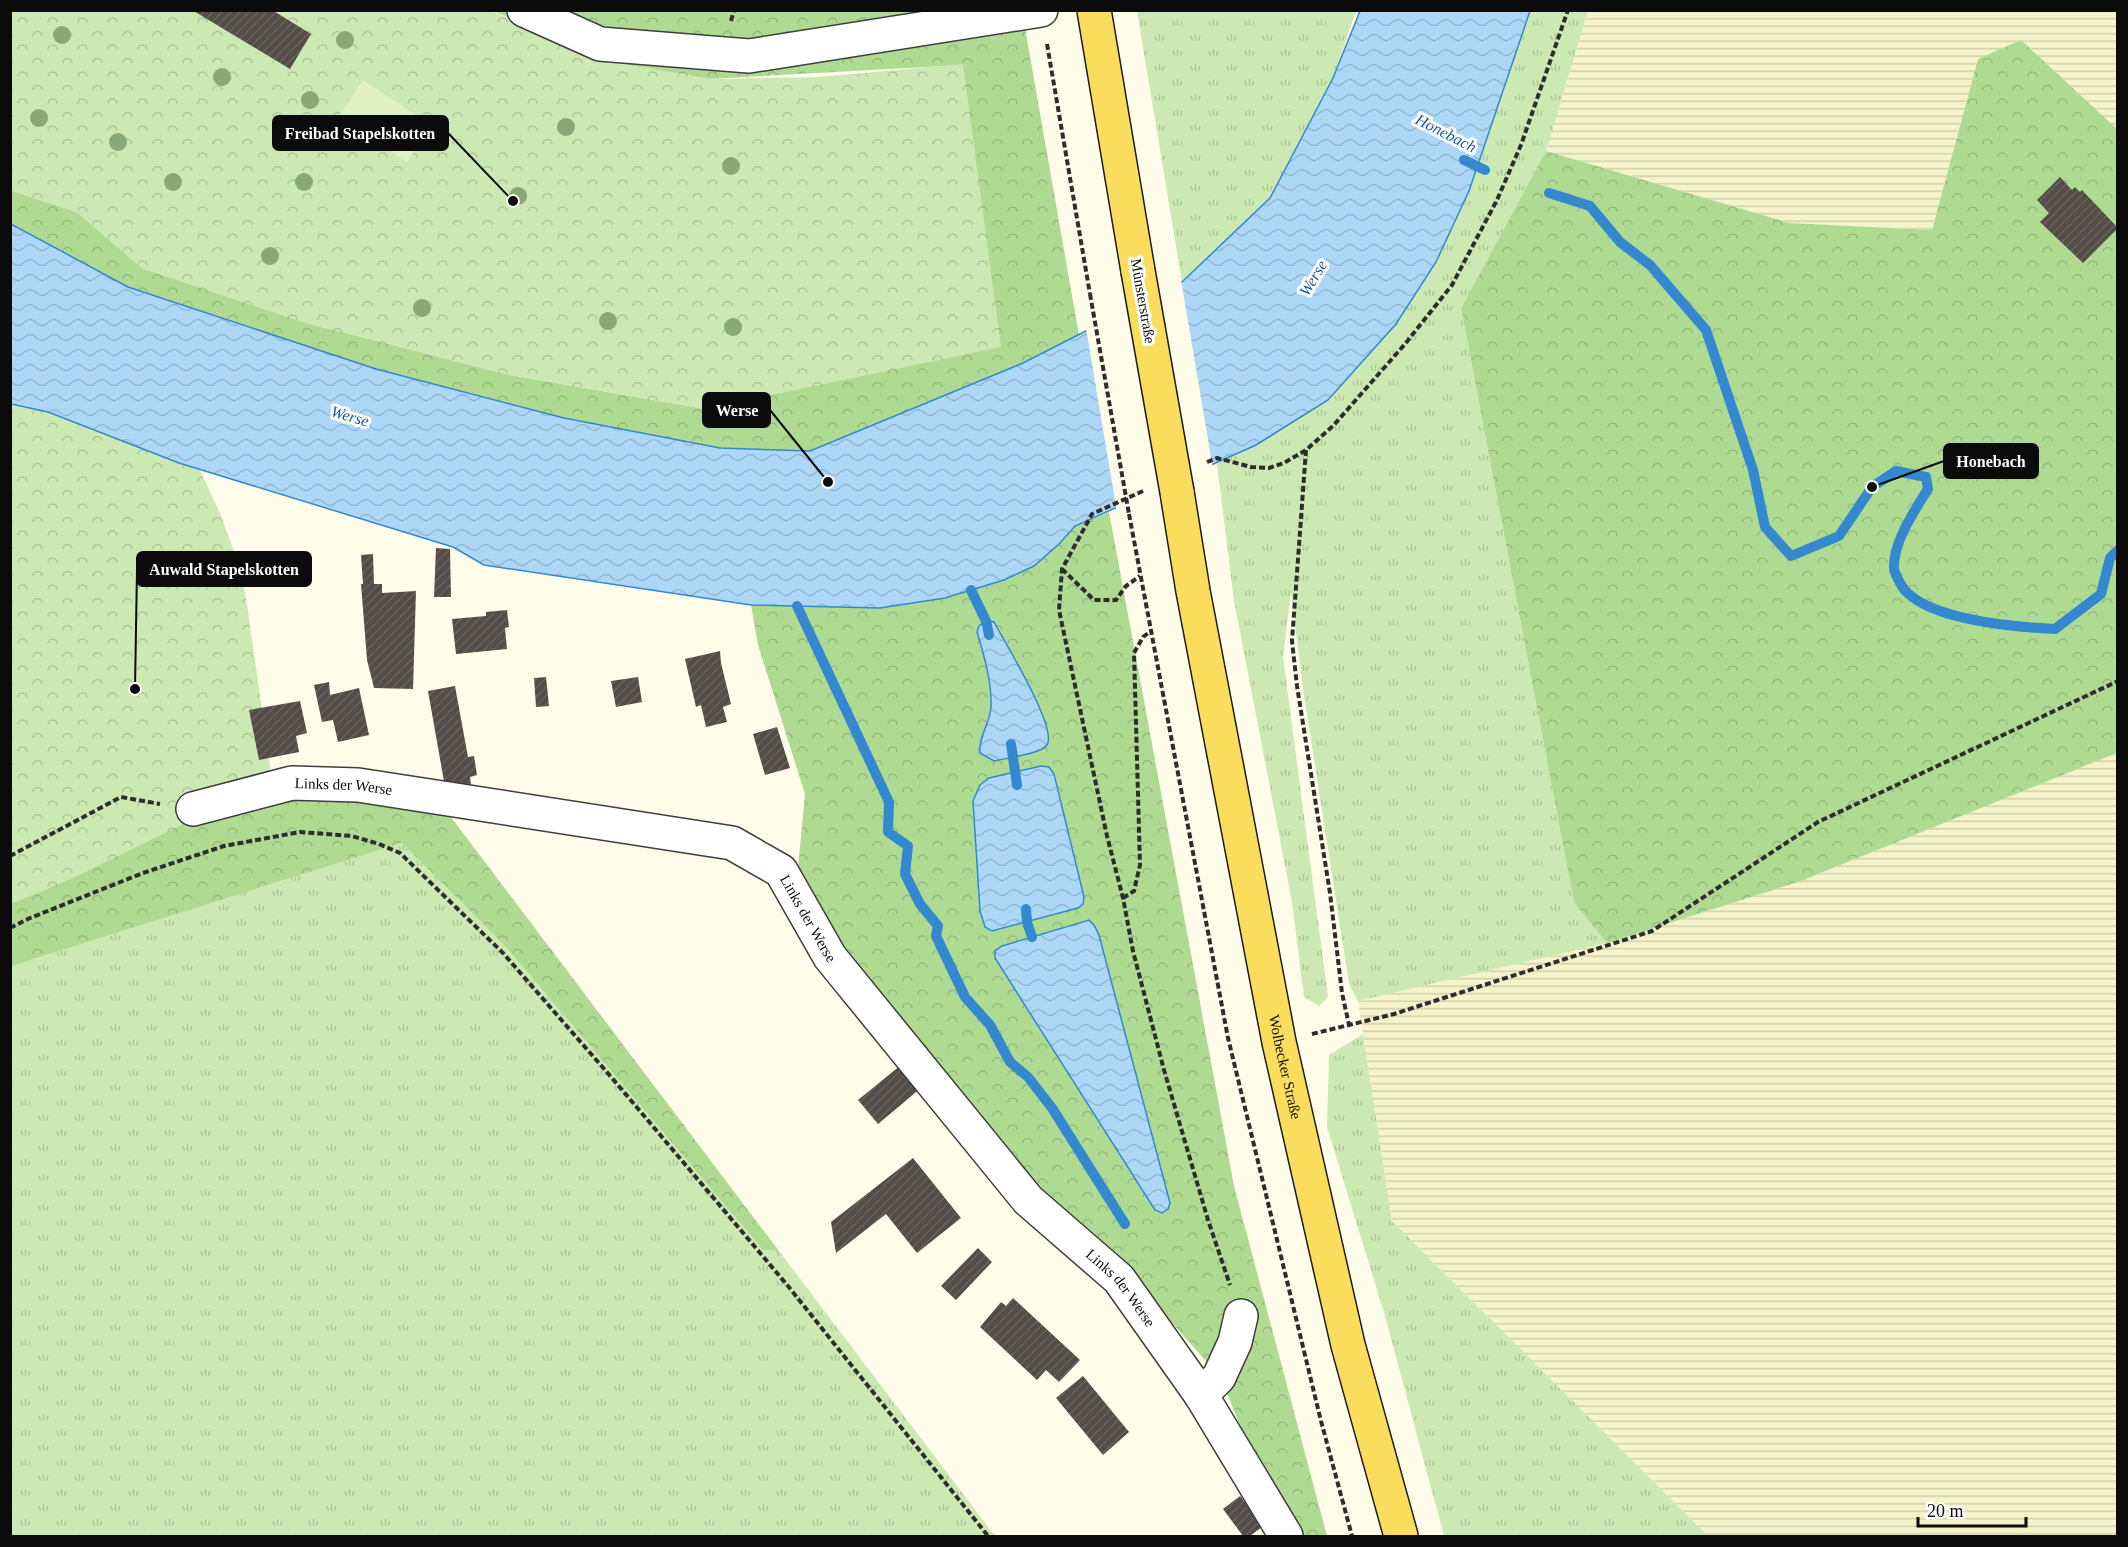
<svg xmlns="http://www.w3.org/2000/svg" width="2128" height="1547" font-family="'Times New Roman',serif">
	<defs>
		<pattern id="farmland-rules" width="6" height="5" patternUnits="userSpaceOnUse" patternTransform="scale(1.5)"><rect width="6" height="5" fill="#f5f3ca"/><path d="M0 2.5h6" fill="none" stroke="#d1cfac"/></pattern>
		<pattern id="grass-tufts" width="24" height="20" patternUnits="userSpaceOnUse" patternTransform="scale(1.5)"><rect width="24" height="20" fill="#cce9b3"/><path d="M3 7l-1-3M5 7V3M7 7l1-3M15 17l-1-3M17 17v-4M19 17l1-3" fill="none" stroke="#aec699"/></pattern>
		<pattern id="forest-crowns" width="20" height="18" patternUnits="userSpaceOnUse" patternTransform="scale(1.5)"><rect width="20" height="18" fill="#afda92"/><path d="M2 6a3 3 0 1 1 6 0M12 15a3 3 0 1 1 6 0" fill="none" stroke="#95ba7d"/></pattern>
		<pattern id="park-crowns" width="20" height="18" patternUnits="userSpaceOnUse" patternTransform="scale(1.5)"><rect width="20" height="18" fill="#cce9b3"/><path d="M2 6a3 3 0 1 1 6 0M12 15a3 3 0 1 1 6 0" fill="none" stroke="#aec699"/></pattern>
		<pattern id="water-waves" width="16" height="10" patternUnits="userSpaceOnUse" patternTransform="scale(1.5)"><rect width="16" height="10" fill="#add7f7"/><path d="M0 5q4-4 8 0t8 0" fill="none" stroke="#94b7d2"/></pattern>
		<pattern id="building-hatch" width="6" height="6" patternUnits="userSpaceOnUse" patternTransform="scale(1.5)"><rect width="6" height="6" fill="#544d47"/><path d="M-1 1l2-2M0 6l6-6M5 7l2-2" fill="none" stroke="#68625d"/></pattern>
	</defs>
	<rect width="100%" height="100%" fill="#fffce9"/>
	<path fill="url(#farmland-rules)" d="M1588 11H2117V129L2021 40 1978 59 1932 230 1789 223 1546 151Z
		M2117 753V1536H1708L1392 1221 1358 1001 1607 943 1801 881Z"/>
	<path fill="url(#grass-tufts)" d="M1137 11H1356L1333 78 1270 198 1182 282Z
		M1530 11H1588L1546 151 1461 308 1574 903 1607 943 1358 1001 1349 984 1303 689 1291 592 1283 657 1328 997 1319 1006 1304 997 1292 902 1234 601 1217 464 1256 445 1328 400 1396 324 1436 262 1469 191Z
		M402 843 506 947 763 1250 779 1251 995 1536H11L10 966Z
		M1363 1034 1392 1221 1708 1536H1444L1385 1316 1327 1127 1329 1055Z"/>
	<path fill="url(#forest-crowns)" fill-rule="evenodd" d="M493 11H1022L1079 335 1023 363 810 451 720 448 564 418 376 369 128 287 11 224 10 190 77 212 142 268 303 322 510 375 705 409 963 65 710 79 616 63Z
		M2021 40 2117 129V753L1801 881 1607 943 1574 903 1461 308 1546 151 1789 223 1932 230 1978 59Z
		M1109 512 1234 1186 1327 1536H1284L1221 1378 1129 1274 1033 1191 834 946 798 868 805 794 758 645 751 605 880 608 945 598 1004 580 1034 566 1059 544 1075 526ZM994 623 1001 635 1014 756 994 761 979 745 991 709 990 689 983 650ZM1041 766 1054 774 1084 897 1083 904 1078 908 992 931 980 911 973 801 980 785 989 778ZM1088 920 1094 925 1099 935 1170 1203 1155 1210 995 958 1002 946Z
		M257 780 429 788 779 1251 763 1250 506 947 402 843 11 966V831Z"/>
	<path fill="url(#park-crowns)" d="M11 11H491L616 63 710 79 819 77 963 64 1001 347 705 409 510 375 303 322 142 268 77 212 11 190Z
		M10 313 136 335 220 513 240 568 247 604 271 773 241 796 73 878 11 904Z"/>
	<path fill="#dff0c5" d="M363 80 431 125 407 162 338 117Z"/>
	<path fill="url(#water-waves)" stroke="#3388cf" stroke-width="1.5" d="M1360 11H1530L1469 191 1436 262 1396 324 1328 400 1256 445 1075 526 1059 544 1034 566 1004 580 945 598 880 608 751 605 484 565 453 547 179 463 48 412 11 404V224L128 287 376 369 564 418 720 448 810 451 1023 363 1182 282 1270 198 1333 78Z
		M986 621 994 622C1004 641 1058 728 1047 745 1041 754 1006 758 994 761L980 753C978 738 990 723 991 707 992 683 984 655 977 632L979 626Z
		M1041 766 1049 767 1054 774 1084 897 1083 904 1078 908 992 931 985 927 980 911 973 801 980 785 989 778Z
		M1089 920 1094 925 1099 935 1170 1203 1168 1209 1162 1213 1155 1210 995 958V951L1002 946Z"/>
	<path fill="#fffce9" d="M1181 280 1213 469 1117 512 1086 328Z"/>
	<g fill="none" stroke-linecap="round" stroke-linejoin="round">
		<path stroke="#3388cf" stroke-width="10" d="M1464 160 1485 170
			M1549 193 1590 206 1620 242 1650 265 1706 330 1753 470 1765 527 1791 556 1839 536 1872 487 1896 471 1926 477 1928 489C1915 510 1893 542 1894 568 1894 572 1897 577 1899 581 1916 620 2016 627 2055 629L2101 594 2110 558 2118 550
			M971 590 986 621 989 635
			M797 606 889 802 888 832 908 846 905 874 920 904 938 926 936 936 965 997 990 1025 1010 1062 1028 1077 1052 1108 1125 1224
			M1011 744 1017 785
			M1026 909 1027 922 1032 937"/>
	</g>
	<path fill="url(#building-hatch)" d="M192 10H272L311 34 290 69Z
		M2060 177 2072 190 2075 187 2080 192 2082 190 2118 228 2083 263 2040 222 2049 213 2037 200Z
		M436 548 450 549 451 597H434Z
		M373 554 374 584H382V593L416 591 413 689 374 688 367 660 361 584H363L361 555Z
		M507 610 509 627 505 628 507 649 456 654 452 619 486 616V612Z
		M720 651 721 663 731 704 723 707 727 722 706 727 701 705 696 707 685 659Z
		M546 677 549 706 536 707 534 678Z
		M638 677 642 702 616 707 611 681Z
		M329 682 330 695 359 688 369 735 338 742 333 720 322 722 314 685Z
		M455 686 468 757 474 756 477 775 470 777 471 785 458 787H445L428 691Z
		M300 701 307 733 296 736 299 752 259 760 249 710Z
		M777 727 790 768 765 775 753 734Z
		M901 1065 921 1088 878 1124 858 1100Z
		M913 1158 961 1218 917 1253 886 1214 836 1253 831 1222Z
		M978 1248 992 1262 956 1300 941 1286Z
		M1013 1298 1080 1360 1059 1382 1046 1370 1037 1380 980 1327 1001 1302 1006 1306Z
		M1083 1376 1129 1432 1103 1455 1056 1398Z
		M1240 1496 1263 1526 1250 1536H1243L1223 1509Z"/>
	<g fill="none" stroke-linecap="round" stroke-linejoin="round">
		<g stroke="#3e3e3e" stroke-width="36">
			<g id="minor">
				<path d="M524 10 600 44 749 56 1041 10"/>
				<path id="s1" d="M193 809 292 783 358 785 732 843 781 871 830 957 1028 1200 1119 1279 1201 1395 1286 1536"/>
				<path d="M1201 1395 1219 1377 1235 1342 1241 1316"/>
			</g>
		</g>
		<g stroke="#1c1c1c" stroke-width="36">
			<g id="major">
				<path d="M1094 10 1138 271"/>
				<path id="s2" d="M1177 492 1193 591 1279 1042 1348 1345 1401 1536"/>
			</g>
		</g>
		<path stroke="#2d2d2d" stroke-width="4" stroke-dasharray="6 3" stroke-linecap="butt" d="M731 21 734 10
			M1047 44 1090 294
			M1306 450 1292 641 1297 686 1330 893 1342 993 1349 1025
			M1207 462 1217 458 1251 467 1269 468 1284 463 1306 450 1333 426 1405 344 1452 285 1497 200 1521 145 1568 10
			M1143 491 1092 514 1062 569 1059 610 1107 836 1123 898 1133 951 1164 1070 1208 1220 1230 1285
			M1129 514 1228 1038 1321 1421 1352 1536
			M1062 569 1094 600H1116L1126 586 1140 576
			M10 856 121 797 160 804
			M1123 898 1134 891 1140 865 1134 653 1143 637 1151 631
			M10 928 30 918 143 873 224 846 300 832 352 836 379 844 400 853 503 953 612 1078 788 1286 988 1536
			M1312 1034 1394 1014 1652 931 1818 822 2118 681"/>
		<use href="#minor" stroke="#fff" stroke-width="33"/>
		<use href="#major" stroke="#fbdd5d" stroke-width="33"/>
		<g stroke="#1c1c1c" stroke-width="36" stroke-linecap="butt">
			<path id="major-bridge" d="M1138 271 1177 492"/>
		</g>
		<path stroke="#2d2d2d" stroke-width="4" stroke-dasharray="6 3" stroke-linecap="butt" d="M1090 294 1129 514"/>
		<use href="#major-bridge" stroke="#fbdd5d" stroke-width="33"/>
	</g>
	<g fill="#88a878">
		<circle cx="62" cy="35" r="9"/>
		<circle cx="345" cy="40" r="9"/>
		<circle cx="222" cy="77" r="9"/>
		<circle cx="310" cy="100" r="9"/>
		<circle cx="39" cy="118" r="9"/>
		<circle cx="566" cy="127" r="9"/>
		<circle cx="118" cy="142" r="9"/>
		<circle cx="731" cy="166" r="9"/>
		<circle cx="173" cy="182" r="9"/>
		<circle cx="304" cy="182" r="9"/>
		<circle cx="518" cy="196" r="9"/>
		<circle cx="270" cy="256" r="9"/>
		<circle cx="422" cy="308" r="9"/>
		<circle cx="608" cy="321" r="9"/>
		<circle cx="733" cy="327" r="9"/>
	</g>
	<g text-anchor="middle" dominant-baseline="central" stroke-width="6" stroke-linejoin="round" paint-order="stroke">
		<g font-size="15" fill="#0b0b0b" stroke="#fff">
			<text transform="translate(1143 301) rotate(80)">Münsterstraße</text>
			<text stroke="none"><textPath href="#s1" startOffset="154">Links der Werse</textPath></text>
			<text stroke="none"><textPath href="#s1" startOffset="658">Links der Werse</textPath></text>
			<text stroke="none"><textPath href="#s2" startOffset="585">Wolbecker Straße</textPath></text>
			<text stroke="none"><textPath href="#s1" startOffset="1144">Links der Werse</textPath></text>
		</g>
		<g font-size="16" font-style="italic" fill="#135a9e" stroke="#fff">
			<text transform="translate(1446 133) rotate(27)">Honebach</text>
			<text transform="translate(1313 278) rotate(-59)">Werse</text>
			<text transform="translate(350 416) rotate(16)">Werse</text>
		</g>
	</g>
	<path fill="none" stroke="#0b0b0b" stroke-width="2" d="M513 201L448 133M828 482L770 410M1872 487L1944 461M135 689L137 569"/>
	<g fill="#0b0b0b" stroke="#fff" stroke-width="2">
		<circle cx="513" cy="201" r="6"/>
		<circle cx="828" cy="482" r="6"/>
		<circle cx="1872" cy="487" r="6"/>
		<circle cx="135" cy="689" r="6"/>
	</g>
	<g fill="#0b0b0b" stroke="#0b0b0b" stroke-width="2">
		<rect x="273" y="116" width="175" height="34" rx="6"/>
		<rect x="703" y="393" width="67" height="34" rx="6"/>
		<rect x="1944" y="444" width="94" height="34" rx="6"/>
		<rect x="137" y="552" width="174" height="34" rx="6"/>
	</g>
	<g font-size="16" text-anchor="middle" font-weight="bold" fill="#fff">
		<text x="360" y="139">Freibad Stapelskotten</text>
		<text x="737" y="416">Werse</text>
		<text x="1991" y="467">Honebach</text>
		<text x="224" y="575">Auwald Stapelskotten</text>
	</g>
	<rect width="2128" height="1547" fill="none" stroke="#0b0b0b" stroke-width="24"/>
	<path d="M1918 1517v9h108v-9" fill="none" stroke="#0b0b0b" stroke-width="3"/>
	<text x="1927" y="1517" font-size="18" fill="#0b0b0b" stroke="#ffffff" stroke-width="4.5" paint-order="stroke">20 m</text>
</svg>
